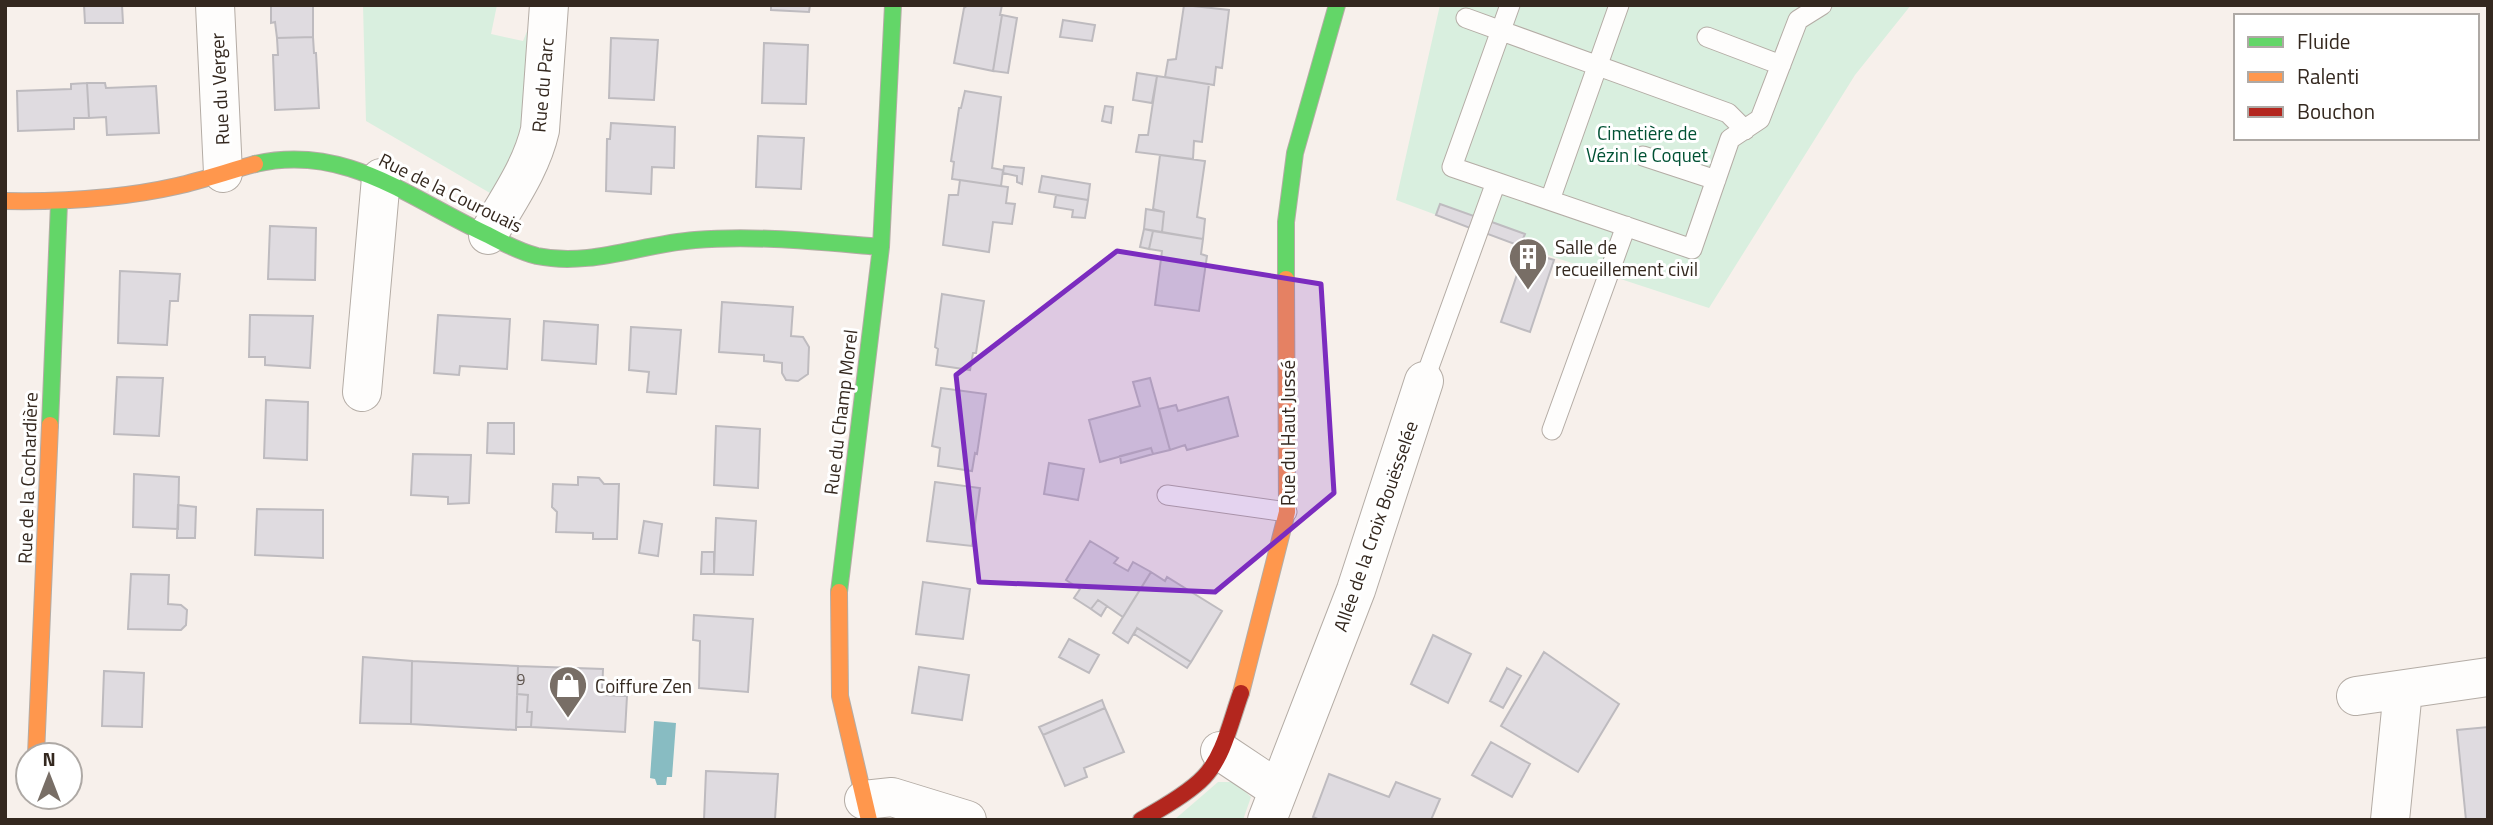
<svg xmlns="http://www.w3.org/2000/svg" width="2493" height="825" font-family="'Titillium Web',sans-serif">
	<rect width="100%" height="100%" fill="#f7f0eb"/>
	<path fill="#d9efdf" d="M363 5H497L491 34 523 41 528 29 534 27V118L502 189 490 193 366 121Z
		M1440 5H1911L1855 75 1709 308 1520 246 1396 200Z
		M1218 782H1234L1251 797 1243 820H1174Z"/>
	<path fill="#88bcc2" d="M654 721 676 723 672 777H667L666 785H657L655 779 650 778Z"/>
	<path fill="#dfdbe0" stroke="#bebbbf" stroke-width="2" d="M84 5H122L123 23H85Z
		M271 5H313V37L277 38 275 22 271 23Z
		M771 5H810L809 12 771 10Z
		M968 5H1002L1000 15H1002L993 71 954 63 964 8Z
		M1184 5 1229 10 1222 68 1216 67 1214 85 1165 77 1168 60 1176 59Z
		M1002 15 1017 18 1008 73 993 71Z
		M1063 20 1095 25 1092 41 1060 37Z
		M313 37 314 53H316L319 108 275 110 273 55H278L277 38Z
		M611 38 658 40 654 100 609 98Z
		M764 43 808 45 806 104 762 103Z
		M1137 73 1157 76 1152 103 1133 100Z
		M1157 76 1209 84 1202 142 1194 141 1193 159 1136 152 1139 135H1148Z
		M87 83 89 118H74V129L18 131 17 91 71 89V84Z
		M87 83H105L106 88 156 86 159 133 107 135 106 117 89 118Z
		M965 91 1001 97 992 168 1003 170 1001 186 952 179 954 162 951 161 959 108H961Z
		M1105 106 1113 107 1111 123 1102 121Z
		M611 123 675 127 674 168 652 167 651 194 606 191 607 139H610Z
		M758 136 804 138 801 189 756 187Z
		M1160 155 1205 161 1197 217 1205 219 1203 239 1162 232 1164 212 1153 209Z
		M1004 166 1024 168 1022 184 1017 182V176L1003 173Z
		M1042 176 1090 184 1088 200 1039 192Z
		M960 180 1008 187 1006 203 1015 204 1012 224 993 222 989 252 943 245 949 195H958Z
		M1056 195 1088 200 1085 218 1072 217 1073 210 1054 207Z
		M1440 204 1474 216 1470 228 1436 215Z
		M1146 209 1164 212 1162 232 1144 229Z
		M1489 221 1525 234 1520 246 1485 233Z
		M270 226 316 228 315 280 268 279Z
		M1144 229 1153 231 1149 249 1140 247Z
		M1153 231 1203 239 1201 254 1207 256 1199 311 1155 305 1162 251 1149 249Z
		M1525 251 1554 260 1530 332 1501 322Z
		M120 271 180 274 178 301H170L167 345 118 343Z
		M942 294 984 301 976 353H973L970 370 936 365 938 349 935 347Z
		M722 302 793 307 791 336 803 337 809 347 808 374 798 381 786 380 782 373V363L764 361V355L719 352Z
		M250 315 313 316 310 368 265 365V357H249Z
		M438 315 510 319 507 369 460 366 459 375 434 373Z
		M544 321 598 325 596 364 542 360Z
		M631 327 681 330 676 394 647 392 649 372 629 370Z
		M117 377 163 378 159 436 114 434Z
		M1150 378 1170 450 1153 454 1151 448 1100 462 1089 420 1140 406 1133 382Z
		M941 388 986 394 977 454 975 453 972 471 938 466 940 448 932 446Z
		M1228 397 1238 436 1187 450 1185 445 1170 450 1159 409 1176 405 1178 411Z
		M266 400 308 402 307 460 264 458Z
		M488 423H514V454L487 453Z
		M716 426 760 429 758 488 714 485Z
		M1151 448 1153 454 1121 463 1120 456Z
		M413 454 471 455 469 503 448 504V497L411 495Z
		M1049 463 1084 469 1078 500 1044 494Z
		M134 474 179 477 178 529 133 527Z
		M578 477 599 478 604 484H619L617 539H593V533L556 532 557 512 552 507 553 484 578 485Z
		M935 482 980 488 972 546 927 541Z
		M178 505 196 507 195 538H177Z
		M257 509 323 510V558L255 555Z
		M716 518 756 521 753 575 714 574Z
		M644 521 662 524 658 556 639 553Z
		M1090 541 1118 558 1114 563 1128 571 1133 562 1151 572 1123 617 1098 600 1091 609 1074 598 1080 589 1066 580Z
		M702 552H714V574H701Z
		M1151 572 1165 581 1167 577 1222 611 1191 662 1137 628 1128 643 1113 633Z
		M131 574 169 575 168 604 181 605 187 610 186 625 181 630 128 629Z
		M923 582 970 589 963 639 916 634Z
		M1098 600 1107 606 1101 616 1091 609Z
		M694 615 753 619 748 692 699 688 700 641 693 640Z
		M1137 628 1191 662 1187 668 1134 634Z
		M1433 635 1471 654 1448 703 1411 684Z
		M1069 639 1099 655 1089 673 1059 657Z
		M1544 652 1619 704 1578 772 1501 726Z
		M363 657 412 661 411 724 360 723Z
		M412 661 518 666 516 730 411 724Z
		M518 666 603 669 602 695 627 696 625 732 531 727 532 712H527L528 695 517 694Z
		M919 667 969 675 962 720 912 713Z
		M1507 668 1521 676 1503 708 1490 701Z
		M104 671 144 673 142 727 102 726Z
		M517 694 528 695 527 712H532L531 727H516Z
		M1102 700 1105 708 1043 735 1039 727Z
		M1105 708 1124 752 1084 768 1087 777 1065 786 1043 735Z
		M2488 727V820H2466L2457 730Z
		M1491 742 1530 764 1512 797 1472 775Z
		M706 771 778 774 775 819 704 820Z
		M1329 774 1389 797 1396 782 1440 799 1431 820H1320L1313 817Z"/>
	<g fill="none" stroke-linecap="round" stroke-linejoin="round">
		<g stroke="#b4aca5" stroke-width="21">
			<path id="lane" d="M1466 18 1728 113 1745 130
				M1707 37 1781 65
				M1643 156 1716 180
				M1496 182 1452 167 1510 5
				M1550 200 1619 5
				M1424 381 1496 182 1692 249 1730 139 1760 119 1798 20 1822 5
				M1552 430 1626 226
				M1167 495 1287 512"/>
		</g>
		<g stroke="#b4aca5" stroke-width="40">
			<path id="street" d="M215 5 223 173
				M488 235C507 201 531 169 540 130L549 5
				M362 392 381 178
				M2356 696 2488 677
				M1220 751 1277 789
				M864 800 892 797 967 820
				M1267 820 1356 590 1424 381
				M2390 820 2403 690"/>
		</g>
		<g stroke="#b4aca5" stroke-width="18">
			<path id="fast" d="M255 164C346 143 410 199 488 235 503 243 520 252 537 256 591 267 641 244 695 240 757 235 819 242 881 247
				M1286 279V222L1295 153 1337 5
				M50 425 59 203
				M839 592 881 247 893 5"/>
		</g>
		<g stroke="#b4aca5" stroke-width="18">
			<path id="slow" d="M5 201C63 202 120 199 177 186 203 180 229 171 255 164
				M839 592 840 696 869 820
				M1241 693 1287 512 1286 279
				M36 755 50 425"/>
		</g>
		<g stroke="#b4aca5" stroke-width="18">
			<path id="jam" d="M1141 820C1159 810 1190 792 1204 777 1224 756 1231 720 1241 693"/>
		</g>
		<use href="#lane" stroke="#fefdfc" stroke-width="19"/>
		<use href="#street" stroke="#fefdfc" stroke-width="38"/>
		<use href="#fast" stroke="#63d668" stroke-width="16"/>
		<use href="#slow" stroke="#ff974d" stroke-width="16"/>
		<use href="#jam" stroke="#b3261e" stroke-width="16"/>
	</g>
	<path fill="#7b2cbf" fill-opacity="0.2" stroke="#7b2cbf" stroke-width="5" stroke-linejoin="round" d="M1117 251 1321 284 1334 493 1215 592 979 582 956 375Z"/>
	<defs>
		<g id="building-pin" transform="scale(2.0125)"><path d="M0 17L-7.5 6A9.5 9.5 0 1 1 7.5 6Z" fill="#786e66" stroke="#fff"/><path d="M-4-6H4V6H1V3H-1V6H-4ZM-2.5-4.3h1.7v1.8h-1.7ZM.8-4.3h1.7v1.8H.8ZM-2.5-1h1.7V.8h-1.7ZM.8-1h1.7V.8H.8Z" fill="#fff"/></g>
		<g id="shop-pin" transform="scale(2.0125)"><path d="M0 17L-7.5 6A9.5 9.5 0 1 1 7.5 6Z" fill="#786e66" stroke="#fff"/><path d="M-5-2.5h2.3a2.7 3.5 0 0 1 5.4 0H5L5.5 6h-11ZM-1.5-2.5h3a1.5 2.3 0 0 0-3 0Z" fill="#fff"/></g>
	</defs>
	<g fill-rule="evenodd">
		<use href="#building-pin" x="1528" y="257"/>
		<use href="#shop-pin" x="568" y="685"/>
	</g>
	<g text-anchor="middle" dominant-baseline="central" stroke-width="6" stroke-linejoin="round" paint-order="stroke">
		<g font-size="16" fill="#5f554f">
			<text x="521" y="679">9</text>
		</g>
		<g font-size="19" fill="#34281f" stroke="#fff">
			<text transform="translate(542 85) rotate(-85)">Rue du Parc</text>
			<text transform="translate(219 89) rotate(-93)">Rue du Verger</text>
			<text transform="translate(451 192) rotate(26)">Rue de la Courouais</text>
			<text transform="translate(840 412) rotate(-83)">Rue du Champ Morel</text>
			<text transform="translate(1287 433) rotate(-90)">Rue du Haut Jussé</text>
			<text transform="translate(27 478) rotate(-88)">Rue de la Cochardière</text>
			<text transform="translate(1375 526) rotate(-71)">Allée de la Croix Bouësselée</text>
		</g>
		<g font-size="19" fill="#005134" stroke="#fff">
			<text x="1647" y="132">Cimetière de<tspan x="1647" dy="22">Vézin le Coquet</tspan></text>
		</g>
		<g font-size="19" fill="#34281f" stroke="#fff" text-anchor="start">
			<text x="1555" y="246">Salle de<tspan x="1555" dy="22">recueillement civil</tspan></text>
			<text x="595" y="685">Coiffure Zen</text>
		</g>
	</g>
	<rect width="2493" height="825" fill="none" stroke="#34281f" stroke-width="14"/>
	<rect x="2234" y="14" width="245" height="126" fill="#ffffff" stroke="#aea9a5" stroke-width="2"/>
	<rect x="2248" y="37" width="35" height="10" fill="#63d668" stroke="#aea9a5" stroke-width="2"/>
	<text x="2297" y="49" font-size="21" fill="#34281f">Fluide</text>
	<rect x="2248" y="72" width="35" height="10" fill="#ff974d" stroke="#aea9a5" stroke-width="2"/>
	<text x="2297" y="84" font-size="21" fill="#34281f">Ralenti</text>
	<rect x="2248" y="107" width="35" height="10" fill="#b3261e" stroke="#aea9a5" stroke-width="2"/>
	<text x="2297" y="119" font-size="21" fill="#34281f">Bouchon</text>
	<g transform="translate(49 776)"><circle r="33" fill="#ffffff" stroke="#aea9a5" stroke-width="2"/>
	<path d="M0-5L12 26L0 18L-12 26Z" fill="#786e66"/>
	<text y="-10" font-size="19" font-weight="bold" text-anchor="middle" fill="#34281f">N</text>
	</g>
</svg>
